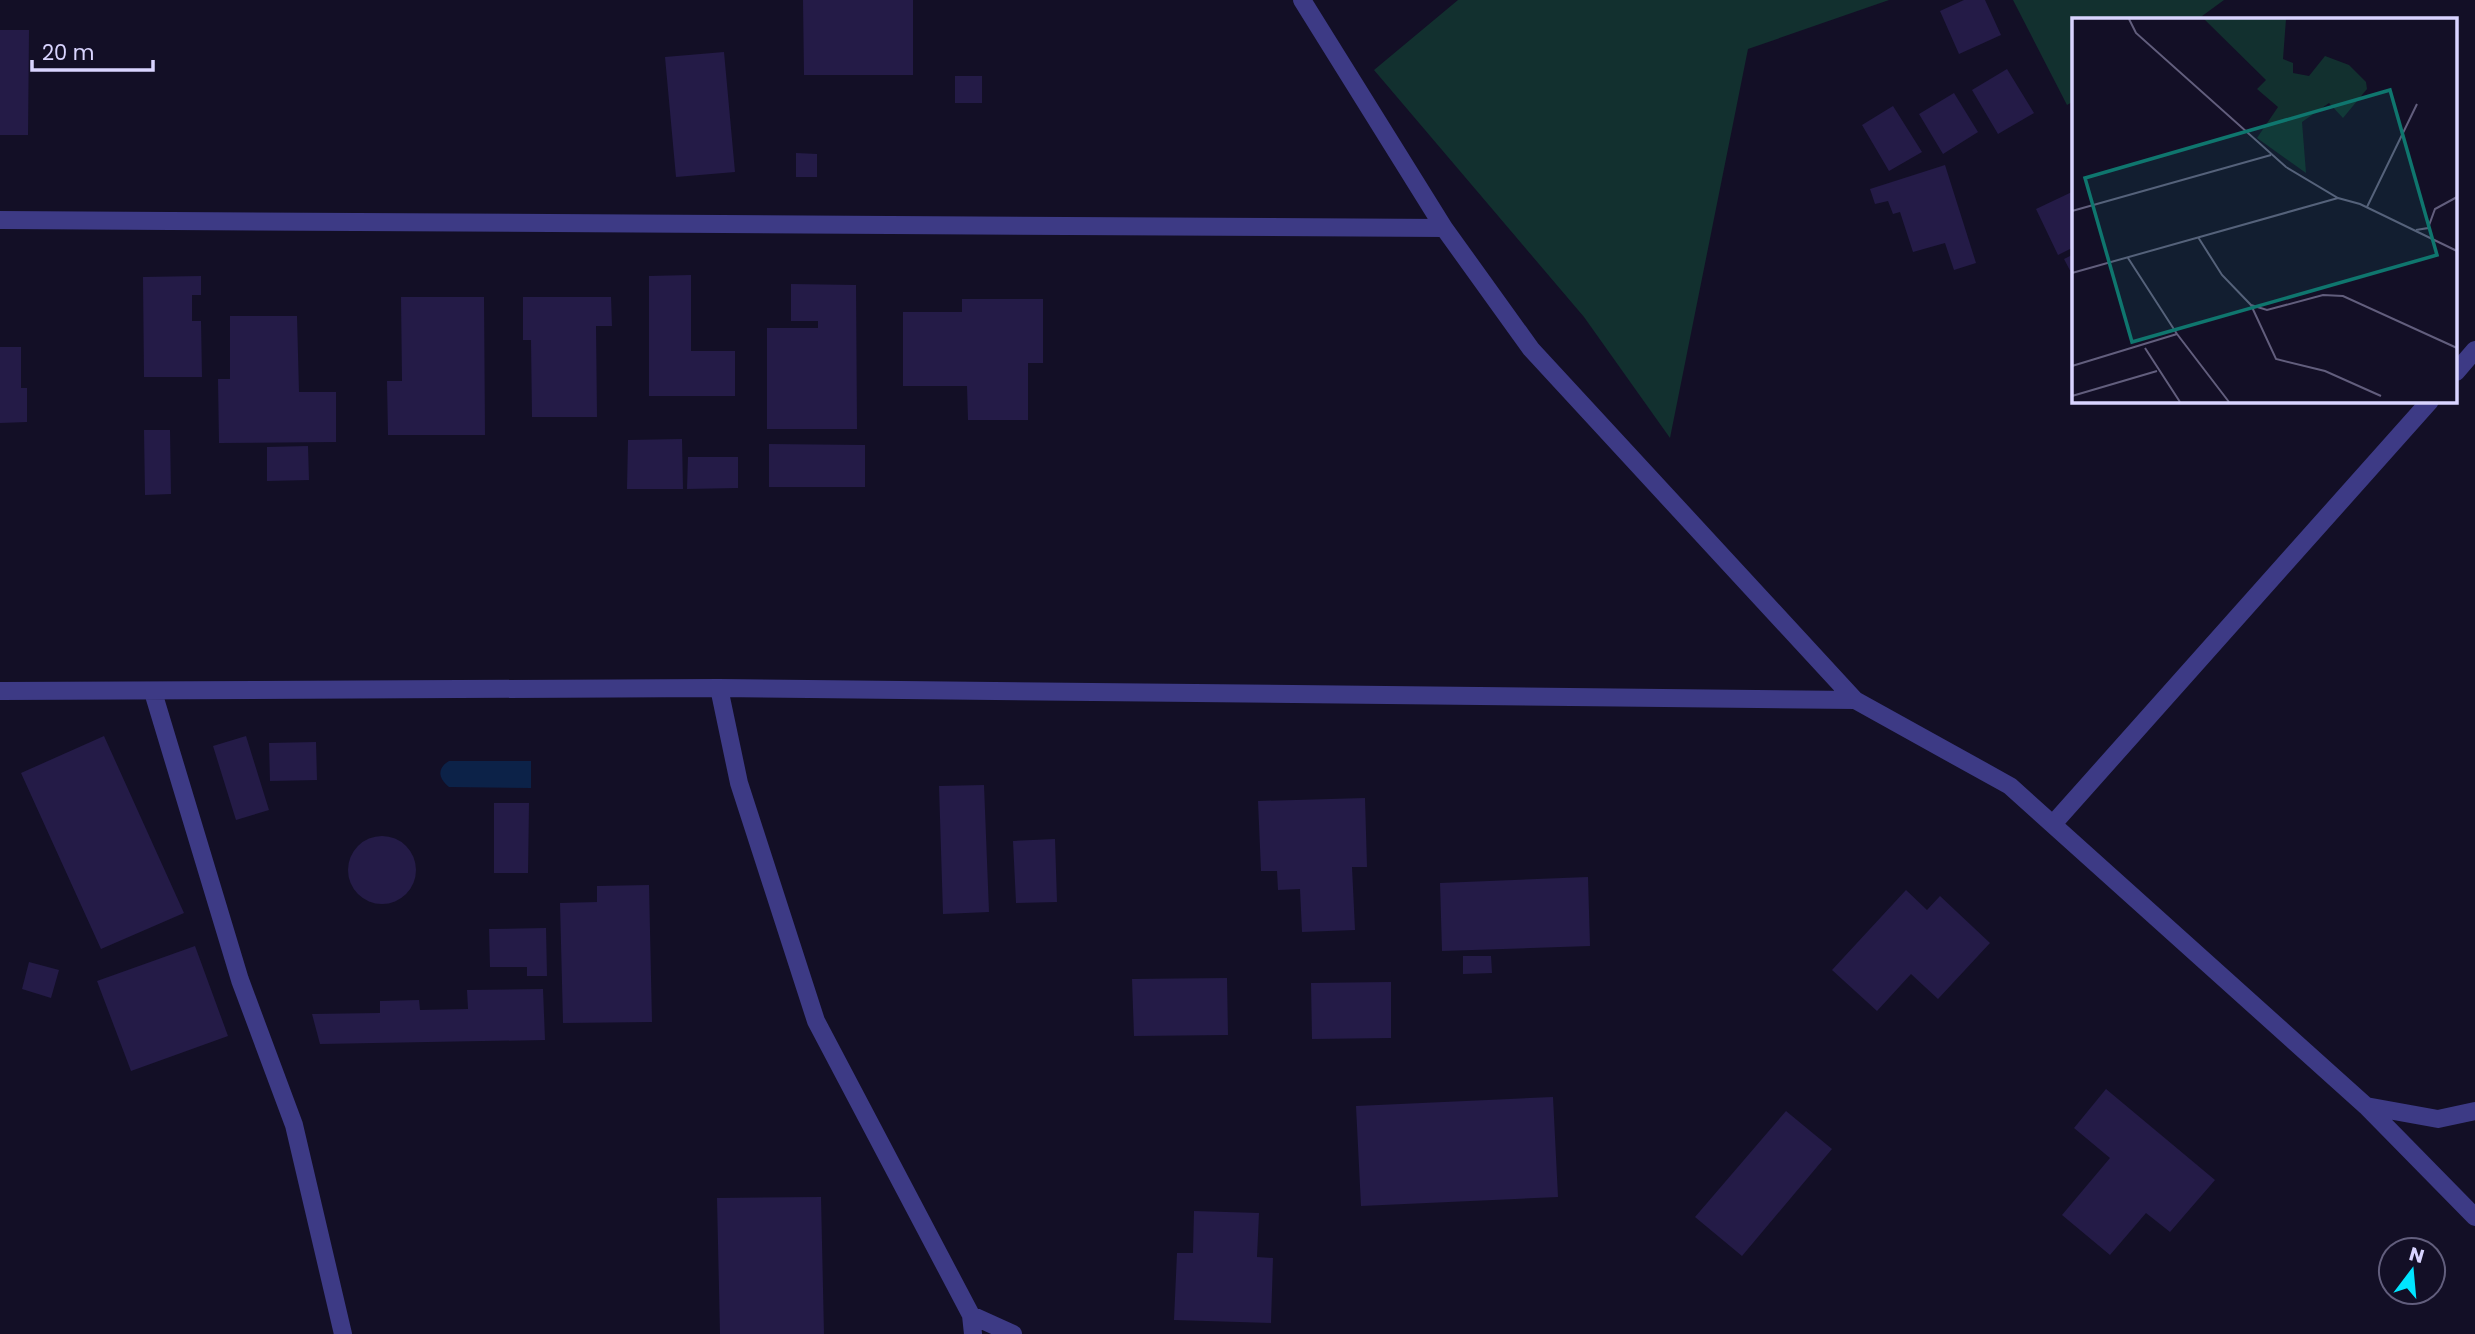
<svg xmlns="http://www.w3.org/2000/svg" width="2475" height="1334" font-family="Poppins,sans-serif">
	<rect width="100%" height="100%" fill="#130f26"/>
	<path fill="#12302f" d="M1458 0H1889L1748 49 1670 438 1584 317 1374 70Z
		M2013 0H2224L2198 19H2074V101L2067 105Z"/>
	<path fill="#0c2248" d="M449 761H531V788L449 787C438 778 437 768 449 761Z"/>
	<path fill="#241b47" d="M803 0H913V75H804Z
		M1964 0H1985L2001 35 1959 54 1940 11Z
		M0 30H29L28 135H0Z
		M724 52 735 172 676 177 665 57Z
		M2007 69 2034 113 1998 134 1972 90Z
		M955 76H982V103H955Z
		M1954 93 1978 132 1943 154 1919 114Z
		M1893 106 1922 152 1889 171 1862 125Z
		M796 153 817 154V177H796Z
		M1945 165 1976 263 1954 270 1945 243 1913 252 1900 212 1893 214 1888 201 1875 204 1870 189Z
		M2074 191V247L2058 255 2036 209Z
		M2074 254V278L2064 259Z
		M691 275V351H735V396H649V276Z
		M201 276V295H192V321H201L202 377H144L143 277Z
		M791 284 856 285 857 429H767V328H818V321H791Z
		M401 297H484L485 435H388L387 381H402Z
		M523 297H611L612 326H596L597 417H532L531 340H523Z
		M962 299H1043V363H1028V420H968L967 386H903V312H962Z
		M230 316H297L299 392H336V442L219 443 218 379H230Z
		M0 347H21V388H27V422L0 423Z
		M144 430H170L171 494 145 495Z
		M682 439 683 489H627L628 440Z
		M769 444 865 445V487H769Z
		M308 446 309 480 267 481V447Z
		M688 457H738V488L687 489Z
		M104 736 184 913 101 949 21 773Z
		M246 736 269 810 236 820 213 746Z
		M316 742 317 780 270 781 269 743Z
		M984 785 989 912 943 914 939 786Z
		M1365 798 1367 867H1352L1355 930 1302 932 1300 889 1278 890 1277 871H1261L1258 801Z
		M494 803H529L528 873H494Z
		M348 870a34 34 0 1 1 68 0a34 34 0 1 1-68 0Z
		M1055 839 1057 902 1016 903 1013 841Z
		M1588 877 1590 946 1442 951 1440 883Z
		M649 885 652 1022 563 1023 560 903 597 902V886Z
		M1906 890 1927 910 1940 896 1990 943 1938 999 1911 974 1877 1011 1832 970Z
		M546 928 547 976H527V967H490L489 929Z
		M195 946 228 1036 131 1071 97 981Z
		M1463 956H1491L1492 973 1463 974Z
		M29 962 59 970 51 998 22 989Z
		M1227 978 1228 1035 1134 1036 1132 979Z
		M1391 982V1038L1312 1039 1311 983Z
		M543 989 545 1040 320 1044 312 1014 380 1013V1001L419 1000 420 1010 468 1009 467 990Z
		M2106 1089 2215 1180 2170 1232 2146 1213 2110 1255 2062 1215 2110 1158 2074 1128Z
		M1553 1097 1558 1197 1361 1206 1356 1106Z
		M1786 1111 1832 1149 1742 1256 1695 1217Z
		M821 1197 824 1334H720L717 1198Z
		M1194 1211 1259 1213 1257 1257 1273 1258 1271 1323 1174 1320 1177 1253H1193Z"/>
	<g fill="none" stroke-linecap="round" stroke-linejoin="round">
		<path stroke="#3d3a85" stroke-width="18" d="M1302 0 1444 228 1531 349 1855 700 2010 786 2366 1106 2475 1217
			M0 220 1444 228
			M2456 372 2475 350
			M719 688 739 783 816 1021 971 1315 1013 1334
			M0 691 719 688 1855 700
			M153 692 240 980 294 1125 343 1334
			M2053 824 2430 401
			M2366 1106 2438 1119 2475 1111
			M971 1315 973 1334"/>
	</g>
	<g transform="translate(2072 18)">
		<rect width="385" height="385" fill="#130f26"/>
		<path d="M132 1H214L211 41 221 45V55L237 58 253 38 277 47 294 64 295 71 271 100 257 85 230 104 234 155 185 120 206 89 185 71 194 62Z" fill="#12302f"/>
		<path fill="none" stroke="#625e7d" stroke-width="2" d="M57 1 64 15 214 149 266 180 288 186 385 233M295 189 345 86M0 193 199 137M344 212 356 210 363 191 385 179M126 219 150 257 179 287 195 292 251 277 271 278 385 330M56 240 105 316 157 384M0 255 266 180M179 287 204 341 253 353 309 378M73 330 108 384M0 348 105 316M0 378 85 353"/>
		<path fill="#0f766e" fill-opacity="0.15" stroke="#0f766e" stroke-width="3.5" d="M318 72 365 237 60 324 13 160Z"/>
		<rect width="385" height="385" fill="none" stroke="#d9d4ff" stroke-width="3.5"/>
	</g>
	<g transform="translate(2412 1271) rotate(16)"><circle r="33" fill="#130f26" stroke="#625e7d" stroke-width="2"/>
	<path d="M0-5L12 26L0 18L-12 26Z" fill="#00e5ff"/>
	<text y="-10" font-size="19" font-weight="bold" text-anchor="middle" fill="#d9d4ff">N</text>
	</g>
	<path d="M32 60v10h121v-10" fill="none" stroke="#d9d4ff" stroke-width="3.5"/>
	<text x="42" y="60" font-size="21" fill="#d9d4ff" stroke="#130f26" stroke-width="5" paint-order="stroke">20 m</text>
</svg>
